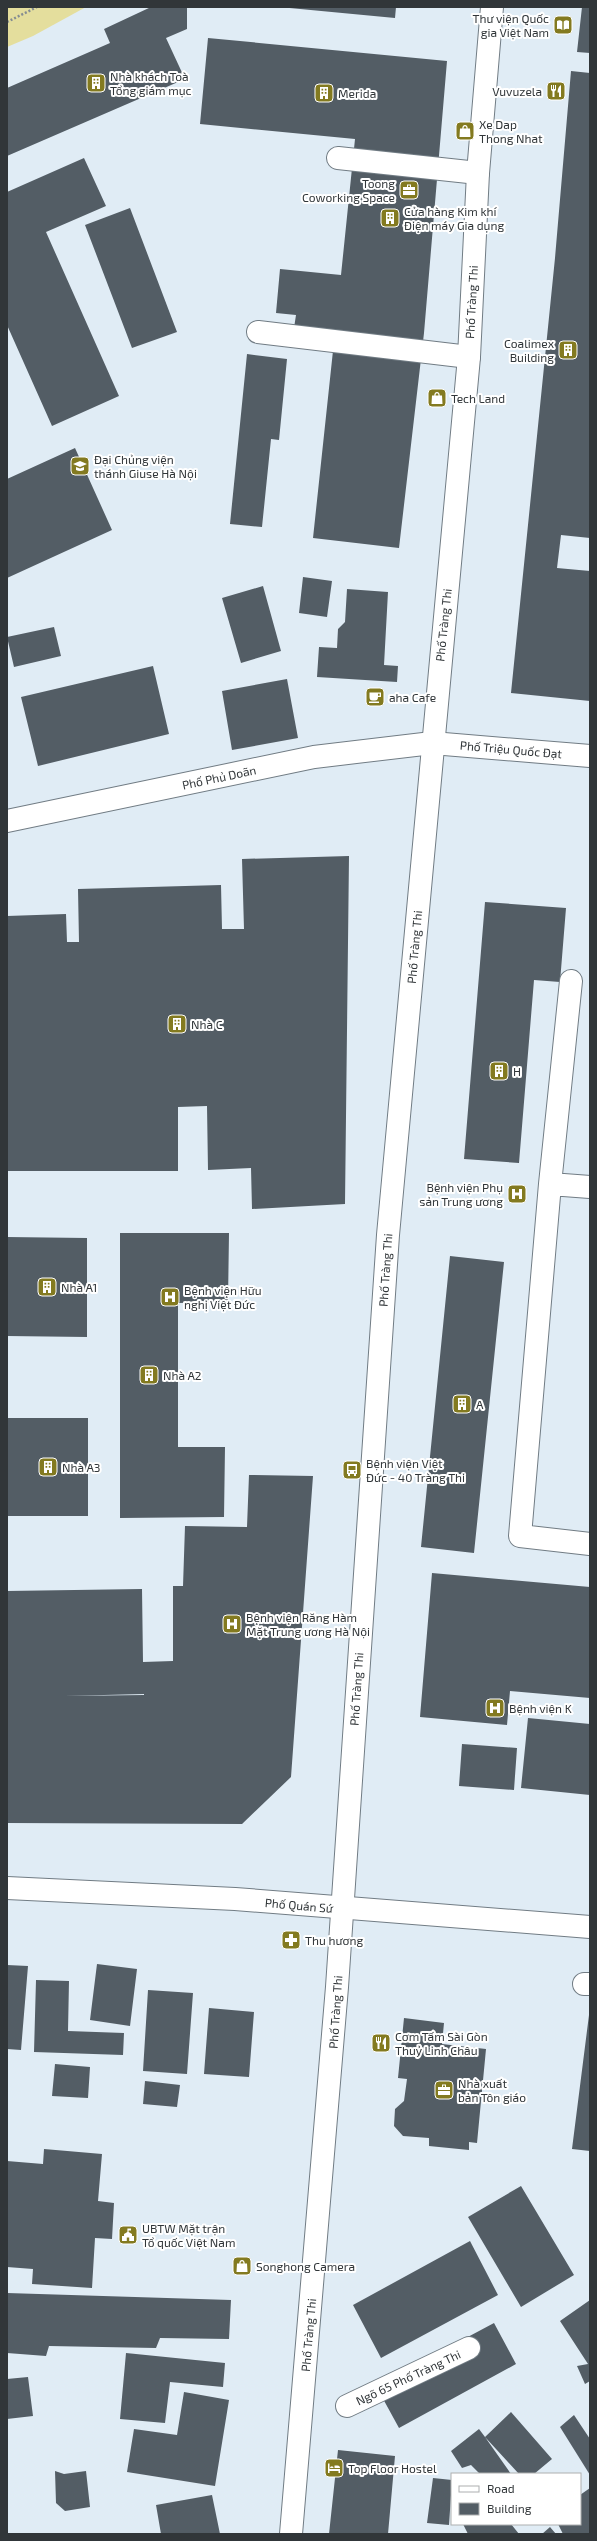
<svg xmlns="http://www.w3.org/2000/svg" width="597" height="2541" font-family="'Exo 2',sans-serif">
	<rect width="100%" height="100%" fill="#e0ecf5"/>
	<path fill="#e4de9d" d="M7 7H86L33 36 7 47Z"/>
	<path fill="#535d65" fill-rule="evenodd" d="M151 7H187V29L166 38 185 79 7 156V88L110 43 104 29Z
		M279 7H396L395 18Z
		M582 7H590V53L577 52Z
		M208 38 447 61 424 333 399 548 313 538 335 332 294 328 296 315 276 313 280 269 341 275 355 139 200 124Z
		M571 71 590 73V538L561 535 557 568 590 571V701L511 693 555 258Z
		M84 158 106 206 46 232 119 396 52 426 7 325V192Z
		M130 208 177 332 132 348 85 225Z
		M247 354 287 359 279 440 271 439 262 527 230 524Z
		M75 448 112 530 7 578V479Z
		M303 577 332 581 327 617 299 613Z
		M263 586 281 651 241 663 222 598Z
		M347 589 388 592 384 665 398 666 397 682 317 677 319 647 337 648 338 629 345 622Z
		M54 627 61 656 14 667 7 637Z
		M153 666 169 734 38 766 21 697Z
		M287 679 298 738 232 750 222 691Z
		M349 856 345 1204 252 1209 251 1168 208 1170 207 1106 178 1107V1171H7V916L66 914 67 942H79L78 889 221 885 222 929H244L242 859Z
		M485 902 566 908 560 982 534 980 519 1163 464 1159Z
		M120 1233H229L228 1302 178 1303V1447H225L224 1517 120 1518Z
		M7 1237 87 1238V1337L7 1336Z
		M450 1256 504 1262 474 1553 421 1547Z
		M7 1418H88V1516H7Z
		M249 1475 313 1476 291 1777 242 1824 7 1823V1591L142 1589 143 1662 173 1661V1586H183L185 1526 247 1527ZM144 1694V1695L64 1696Z
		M432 1573 590 1587V1698L510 1691 507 1725 420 1717Z
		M528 1718 590 1724V1795L521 1788Z
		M462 1744 517 1748 514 1790 459 1786Z
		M97 1964 137 1969 130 2026 90 2020Z
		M7 1965 28 1966 21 2050 7 2049Z
		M36 1980 69 1981 68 2031 124 2033 123 2055 34 2052Z
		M148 1990 193 1993 187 2074 143 2071Z
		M209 2008 254 2012 249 2077 204 2074Z
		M589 2015H590V2151L572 2149Z
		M404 2018 444 2023 442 2044 486 2049 477 2143 469 2142V2150L429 2146V2138L403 2136 394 2126 395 2109 404 2101 407 2079 398 2078Z
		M55 2064 90 2067 88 2098 52 2096Z
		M145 2081 180 2085 177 2107 143 2104Z
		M44 2149 102 2154 98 2201 114 2203 112 2239 95 2238 92 2288 32 2284 33 2269 7 2267V2161L43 2164Z
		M521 2186 574 2275 521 2307 468 2217Z
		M470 2241 498 2295 381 2358 353 2305Z
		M7 2293 231 2300 229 2339 160 2338 156 2348 49 2346 46 2356 7 2353Z
		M590 2300V2381L585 2384 577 2366 588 2364 560 2321Z
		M494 2323 516 2364 399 2428 376 2386Z
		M126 2353 225 2363 223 2387 170 2382 165 2423 120 2419Z
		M28 2377 33 2416 7 2419V2379Z
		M184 2392 229 2400 215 2486 127 2472 134 2429 177 2435Z
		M511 2412 552 2459 534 2474H519L485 2437 511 2474H480L471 2465 462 2468 451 2451 479 2429 485 2437Z
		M574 2415 590 2439V2475L560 2427Z
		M338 2450 395 2456 388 2534H329Z
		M55 2471 64 2474 86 2471 90 2507 65 2511 56 2503Z
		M433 2478 452 2480 449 2525 427 2523Z
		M590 2488V2534H563L558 2524H580V2495Z
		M212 2495 220 2534H161L156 2505Z
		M463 2524H511L519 2534H468Z
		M550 2527 556 2534H542Z"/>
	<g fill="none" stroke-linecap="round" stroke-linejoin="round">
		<g stroke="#717c84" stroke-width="24">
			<path id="minor" d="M338 158 478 173
				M258 332 469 357
				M7 821 314 757 432 743 590 756
				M571 981 550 1184 590 1187
				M550 1184 520 1536 590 1544
				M7 1888 235 1899 590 1927
				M584 1984H590
				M347 2406 469 2348"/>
		</g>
		<g stroke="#717c84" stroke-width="24">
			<path id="major" d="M291 2534 337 1987 388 1235 469 357 478 173 492 7"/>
		</g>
		<path stroke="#848c92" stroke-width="2.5" stroke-dasharray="2 2" stroke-linecap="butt" d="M7 22 37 7"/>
		<use href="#minor" stroke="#fff" stroke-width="22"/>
		<use href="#major" stroke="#fff" stroke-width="22"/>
	</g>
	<defs>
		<g id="library-square" transform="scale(1)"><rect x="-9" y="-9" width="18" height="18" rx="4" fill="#837a20" stroke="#fff"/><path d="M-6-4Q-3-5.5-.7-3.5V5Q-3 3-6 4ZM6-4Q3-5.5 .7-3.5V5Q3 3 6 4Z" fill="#fff"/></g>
		<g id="building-square" transform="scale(1)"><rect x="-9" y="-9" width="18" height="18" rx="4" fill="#837a20" stroke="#fff"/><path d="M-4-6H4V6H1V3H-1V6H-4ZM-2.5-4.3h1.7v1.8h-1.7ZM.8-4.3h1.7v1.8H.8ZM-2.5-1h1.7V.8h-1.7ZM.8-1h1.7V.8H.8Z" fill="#fff"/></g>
		<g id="restaurant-square" transform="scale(1)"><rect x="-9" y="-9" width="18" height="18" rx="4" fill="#837a20" stroke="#fff"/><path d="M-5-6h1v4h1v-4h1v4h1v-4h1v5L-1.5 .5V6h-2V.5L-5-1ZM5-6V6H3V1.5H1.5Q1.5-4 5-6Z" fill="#fff"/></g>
		<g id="shop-square" transform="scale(1)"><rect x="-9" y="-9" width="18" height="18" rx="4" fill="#837a20" stroke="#fff"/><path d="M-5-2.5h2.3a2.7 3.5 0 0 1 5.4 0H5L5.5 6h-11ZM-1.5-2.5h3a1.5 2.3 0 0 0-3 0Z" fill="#fff"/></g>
		<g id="office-square" transform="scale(1)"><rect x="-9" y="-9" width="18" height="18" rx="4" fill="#837a20" stroke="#fff"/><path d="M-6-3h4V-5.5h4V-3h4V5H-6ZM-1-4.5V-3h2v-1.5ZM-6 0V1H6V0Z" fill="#fff"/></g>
		<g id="university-square" transform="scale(1)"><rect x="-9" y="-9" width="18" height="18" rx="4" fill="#837a20" stroke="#fff"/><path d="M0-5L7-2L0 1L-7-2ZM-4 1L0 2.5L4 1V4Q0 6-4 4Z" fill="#fff"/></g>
		<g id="cafe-square" transform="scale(1)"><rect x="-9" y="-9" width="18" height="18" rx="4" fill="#837a20" stroke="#fff"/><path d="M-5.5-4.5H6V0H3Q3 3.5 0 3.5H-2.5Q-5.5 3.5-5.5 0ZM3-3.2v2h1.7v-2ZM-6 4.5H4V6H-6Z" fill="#fff"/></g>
		<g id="hospital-square" transform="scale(1)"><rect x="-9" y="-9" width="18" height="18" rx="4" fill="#837a20" stroke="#fff"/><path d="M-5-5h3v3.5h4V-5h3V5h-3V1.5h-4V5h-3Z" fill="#fff"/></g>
		<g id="bus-square" transform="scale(1)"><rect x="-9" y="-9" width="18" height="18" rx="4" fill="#837a20" stroke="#fff"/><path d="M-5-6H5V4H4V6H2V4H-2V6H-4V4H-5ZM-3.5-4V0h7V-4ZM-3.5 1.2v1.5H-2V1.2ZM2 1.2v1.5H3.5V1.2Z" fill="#fff"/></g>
		<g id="pharmacy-square" transform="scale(1)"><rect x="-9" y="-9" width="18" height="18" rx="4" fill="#837a20" stroke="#fff"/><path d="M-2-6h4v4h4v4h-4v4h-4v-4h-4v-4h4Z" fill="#fff"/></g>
		<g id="civic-square" transform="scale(1)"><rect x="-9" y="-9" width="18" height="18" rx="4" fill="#837a20" stroke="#fff"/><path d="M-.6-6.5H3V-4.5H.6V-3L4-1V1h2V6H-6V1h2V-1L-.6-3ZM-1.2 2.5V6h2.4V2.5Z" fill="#fff"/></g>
		<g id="hotel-square" transform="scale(1)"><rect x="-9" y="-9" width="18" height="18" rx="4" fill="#837a20" stroke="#fff"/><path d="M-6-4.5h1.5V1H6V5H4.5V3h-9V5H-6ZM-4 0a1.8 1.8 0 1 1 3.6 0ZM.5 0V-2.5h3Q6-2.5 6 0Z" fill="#fff"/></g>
	</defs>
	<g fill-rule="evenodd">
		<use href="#library-square" x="563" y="25"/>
		<use href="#building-square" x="96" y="83"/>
		<use href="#restaurant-square" x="556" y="91"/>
		<use href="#building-square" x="324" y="93"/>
		<use href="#shop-square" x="465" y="131"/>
		<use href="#office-square" x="409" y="190"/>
		<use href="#building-square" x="390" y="218"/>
		<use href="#building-square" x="568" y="350"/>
		<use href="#shop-square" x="437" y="398"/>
		<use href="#university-square" x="80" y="466"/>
		<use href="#cafe-square" x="375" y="697"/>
		<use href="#building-square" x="177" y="1024"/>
		<use href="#building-square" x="499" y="1071"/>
		<use href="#hospital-square" x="517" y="1194"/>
		<use href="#building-square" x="47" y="1287"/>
		<use href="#hospital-square" x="170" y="1297"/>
		<use href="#building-square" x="149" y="1375"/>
		<use href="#building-square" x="462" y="1404"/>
		<use href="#building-square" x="48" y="1467"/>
		<use href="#bus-square" x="352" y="1470"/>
		<use href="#hospital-square" x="232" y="1624"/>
		<use href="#hospital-square" x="495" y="1708"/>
		<use href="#pharmacy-square" x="291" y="1940"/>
		<use href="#restaurant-square" x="381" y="2043"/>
		<use href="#office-square" x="444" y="2090"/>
		<use href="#civic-square" x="128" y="2235"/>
		<use href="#shop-square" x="242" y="2266"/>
		<use href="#hotel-square" x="334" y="2468"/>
	</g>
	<g text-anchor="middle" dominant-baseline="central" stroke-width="4" stroke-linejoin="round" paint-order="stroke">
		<g font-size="12" fill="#313639" stroke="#fff" text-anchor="start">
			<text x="549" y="18" text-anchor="end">Thư viện Quốc<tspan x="549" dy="14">gia Việt Nam</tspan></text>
			<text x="110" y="76">Nhà khách Toà<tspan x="110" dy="14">Tổng giám mục</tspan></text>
			<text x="542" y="91" text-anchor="end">Vuvuzela</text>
			<text x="338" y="93">Merida</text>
			<text x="479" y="124">Xe Dap<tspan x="479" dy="14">Thong Nhat</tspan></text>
			<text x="395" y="183" text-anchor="end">Toong<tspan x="395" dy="14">Coworking Space</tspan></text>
			<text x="404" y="211">Cửa hàng Kim khí<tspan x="404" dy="14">Điện máy Gia dụng</tspan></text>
			<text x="554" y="343" text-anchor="end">Coalimex<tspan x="554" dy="14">Building</tspan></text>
			<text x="451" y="398">Tech Land</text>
			<text x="94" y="459">Đại Chủng viện<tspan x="94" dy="14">thánh Giuse Hà Nội</tspan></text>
			<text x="389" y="697">aha Cafe</text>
			<text x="191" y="1024">Nhà C</text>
			<text x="513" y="1071">H</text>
			<text x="503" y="1187" text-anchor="end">Bệnh viện Phụ<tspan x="503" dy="14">sản Trung ương</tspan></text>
			<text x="61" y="1287">Nhà A1</text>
			<text x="184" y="1290">Bệnh viện Hữu<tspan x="184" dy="14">nghị Việt Đức</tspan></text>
			<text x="163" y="1375">Nhà A2</text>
			<text x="476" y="1404">A</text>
			<text x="366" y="1463">Bệnh viện Việt<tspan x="366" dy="14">Đức - 40 Tràng Thi</tspan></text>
			<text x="62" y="1467">Nhà A3</text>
			<text x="246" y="1617">Bệnh viện Răng Hàm<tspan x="246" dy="14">Mặt Trung ương Hà Nội</tspan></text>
			<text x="509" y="1708">Bệnh viện K</text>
			<text x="305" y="1940">Thu hương</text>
			<text x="395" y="2036">Cơm Tấm Sài Gòn<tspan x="395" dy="14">Thuỷ Linh Châu</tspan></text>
			<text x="458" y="2083">Nhà xuất<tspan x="458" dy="14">bản Tôn giáo</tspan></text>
			<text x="142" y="2228">UBTW Mặt trận<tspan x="142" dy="14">Tổ quốc Việt Nam</tspan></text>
			<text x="256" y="2266">Songhong Camera</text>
			<text x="348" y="2468">Top Floor Hostel</text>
		</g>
		<g font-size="12" fill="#313639" stroke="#fff">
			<text transform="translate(471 302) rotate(-87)">Phố Tràng Thi</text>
			<text transform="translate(443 625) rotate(-84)">Phố Tràng Thi</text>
			<text transform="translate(511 749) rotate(5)">Phố Triệu Quốc Đạt</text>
			<text transform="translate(219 777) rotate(-12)">Phố Phủ Doãn</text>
			<text transform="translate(414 947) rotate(-85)">Phố Tràng Thi</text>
			<text transform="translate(385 1270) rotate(-86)">Phố Tràng Thi</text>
			<text transform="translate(356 1689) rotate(-86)">Phố Tràng Thi</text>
			<text transform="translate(299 1905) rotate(5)">Phố Quán Sứ</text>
			<text transform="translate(335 2012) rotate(-86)">Phố Tràng Thi</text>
			<text transform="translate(308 2335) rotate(-85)">Phố Tràng Thi</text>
			<text transform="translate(408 2377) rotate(-25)">Ngõ 65 Phố Tràng Thi</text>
		</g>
	</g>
	<rect width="597" height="2541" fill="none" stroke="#313639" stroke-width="16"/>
	<rect x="451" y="2473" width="130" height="52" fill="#ffffff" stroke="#adafb0"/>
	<rect x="459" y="2486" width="20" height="6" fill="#ffffff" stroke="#adafb0"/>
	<text x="487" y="2493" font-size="12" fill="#313639">Road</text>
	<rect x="459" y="2503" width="20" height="12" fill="#535d65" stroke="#adafb0"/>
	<text x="487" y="2513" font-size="12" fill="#313639">Building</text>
</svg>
